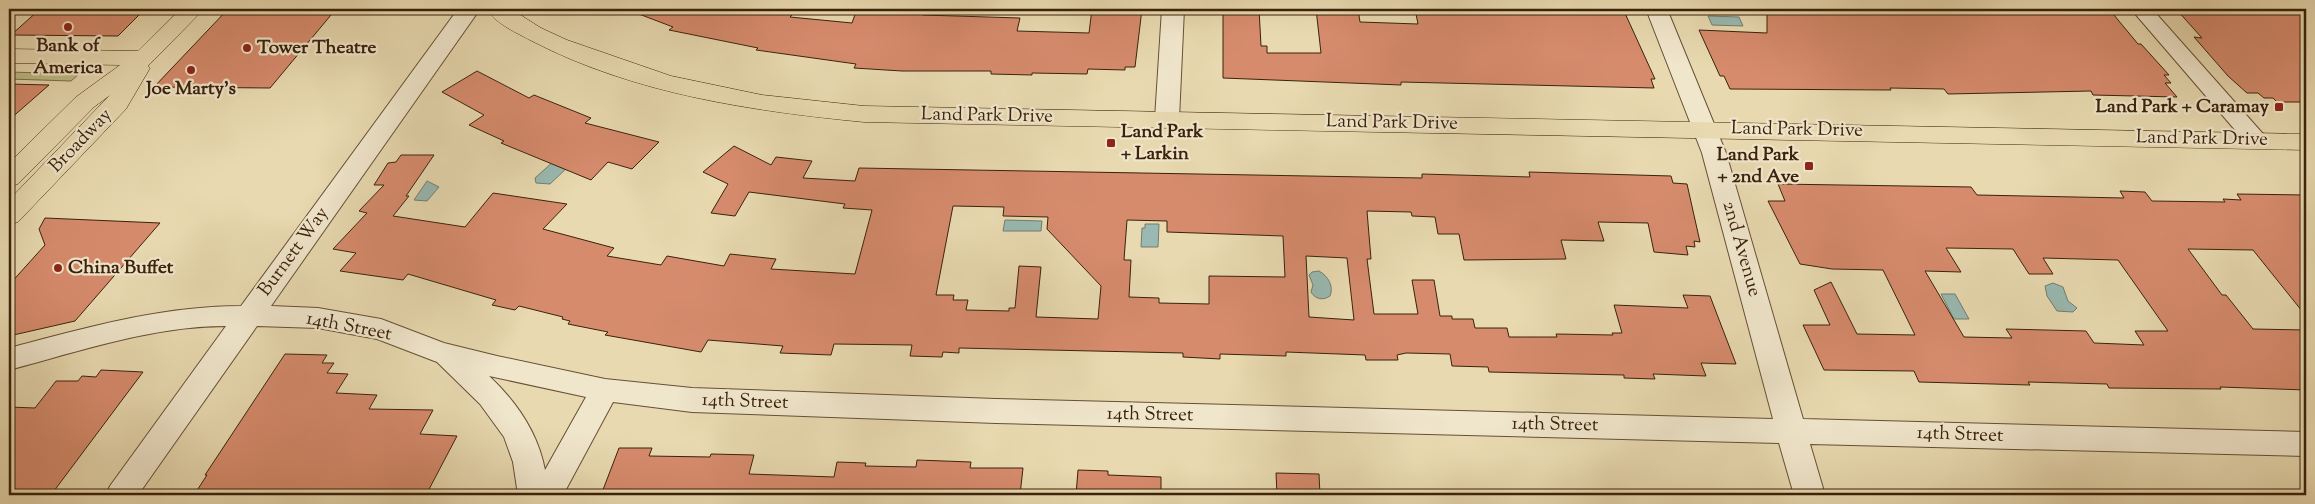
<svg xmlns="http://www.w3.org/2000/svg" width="2315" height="504" font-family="'Sorts Mill Goudy',serif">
	<rect width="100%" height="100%" fill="#e8d9b0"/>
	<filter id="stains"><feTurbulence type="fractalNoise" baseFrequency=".004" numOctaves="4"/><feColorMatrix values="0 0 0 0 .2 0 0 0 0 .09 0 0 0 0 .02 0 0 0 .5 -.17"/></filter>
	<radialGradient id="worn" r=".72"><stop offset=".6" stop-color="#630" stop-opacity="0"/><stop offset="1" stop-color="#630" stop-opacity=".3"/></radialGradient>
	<path fill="#bebd86" stroke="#7c7048" d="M9 72 79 74 71 81 9 79Z"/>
	<path fill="#99b9b2" stroke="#737d6f" d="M1708 16 1739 17 1743 26 1712 25Z
		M555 160 570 165 550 184 536 183 535 178Z
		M427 181 439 187 427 201 414 200Z
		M1005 220 1042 221 1041 231H1003Z
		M1145 224H1159L1158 247H1141L1142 228H1145Z
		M1319 271C1328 276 1334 286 1330 296 1323 301 1315 299 1311 292L1313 285 1309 275 1312 272Z
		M2053 283 2063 287 2068 301 2077 308 2073 312 2057 311 2047 296 2045 286Z
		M1941 294H1955L1969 319H1954Z"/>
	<path fill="#d68b6d" stroke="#3a220b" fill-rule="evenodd" d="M40 9H145L118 36 11 35Z
		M228 9H336L270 88 154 87Z
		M631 9H798L790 17 852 23 857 9H925L923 15 1020 18 1017 31 1089 33 1092 9H1142L1135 67H1125V70L1088 69 1087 74 1032 73V75L991 74V71H902L854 68 856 64 756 50 758 48 669 30 673 27 631 11Z
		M1223 9H1259L1261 46H1267V53H1321L1316 9H1358L1360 22 1418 24 1415 9 1624 11 1655 79H1651L1654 88 1401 82V85L1223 78Z
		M1767 9H2109L2138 44H2141L2169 75H2164L2171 83H2165L2177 97 2093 95 2091 91 1948 94 1944 89 1890 88 1891 90 1730 89 1724 76H1720L1699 30 1767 33Z
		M2176 9H2306V102H2277L2273 98H2264L2258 93H2247L2228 76 2194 37 2202 38Z
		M477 71 529 98 534 95 591 118 585 123 659 142 632 169 608 162 591 180 501 143 504 141 469 125 484 115 442 92Z
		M9 84 49 85 9 120Z
		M734 146 771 165 776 157 812 161 803 178 855 181 859 168 1422 178V174L1530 177 1529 172 1671 176 1673 183 1687 184 1700 242 1694 241 1695 247 1686 246 1688 255 1654 252 1648 223 1598 222 1604 241 1561 240 1566 259 1464 260 1459 234H1438L1435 217 1412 216 1411 212 1367 211 1371 259H1367L1374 314H1418L1412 280H1434L1440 316H1452V319H1473L1475 328H1507L1509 337H1557L1556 334 1613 335 1612 333H1622L1614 305 1688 308 1683 295 1710 296 1736 364 1701 363 1706 376 1653 374 1655 379 1624 378V375L1489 372 1488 367 1452 366 1450 354 1406 353 1397 355 1398 360H1366L1365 355 1286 352V356L1220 354V359L1183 357V353L959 348V353L943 352 942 357 910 356 912 345 834 344 831 355 780 353 783 346 708 340 701 352 605 335 608 332 568 324 570 321 562 319 563 317 519 306 515 310 492 305 496 300 408 274 403 280 340 271 356 253 333 249 367 213 359 211 384 185H374L388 163 396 162 401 155H434L406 196H409L393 216 465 227 493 193 567 204 543 229 614 248 607 256 661 265 667 256 724 266 730 254 776 259 771 269 855 274 872 210 843 208 845 204 749 192 735 216 711 213 728 184 703 172ZM953 206 1004 207 1003 216 1048 217 1047 229 1101 286 1098 319 1036 317 1041 267 1019 266 1015 308H1009V311L966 310 968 300H953L954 295H936ZM1127 220 1167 221V232L1283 236 1285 277 1209 276V304L1159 303V298L1129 297 1131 260H1124ZM1306 256 1347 258 1354 320 1309 317Z
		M1778 184 1971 187 1977 195 2124 198 2120 191 2145 192 2152 201 2225 202 2223 199 2241 200 2237 194 2306 195V316L2253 250 2188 249 2222 295H2226L2253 329 2306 330V390L2220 387 2221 389 2109 388 2107 384 2028 382 2030 385 1919 382 1914 371 1824 370 1803 325H1830L1814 290 1831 282 1857 334 1915 335 1883 270 1832 269 1800 264 1768 201H1785ZM1946 248 2013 249 2029 274H2053L2043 258 2118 260 2168 331H2135L2144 345 2094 343 2086 331 2006 329 2012 338 1964 337 1925 271 1961 272Z
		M45 218 160 223 75 321 9 336V285L45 245 39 229Z
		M285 354 327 355 322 363H334L327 373 348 374 336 393 377 395 369 409 433 410 420 434 457 436 426 495H194L207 475H205Z
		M101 370 143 372 51 495H9V407L35 408 56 381H78L82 376 96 377Z
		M619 448H652L649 456 710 457 711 454 754 455 749 474 834 477 837 462 866 463 865 466 916 467 917 460 971 462 970 468H1023L1020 495H699V493L628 492 627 495H601Z
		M1078 470 1108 471V475L1161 477V495H1076Z
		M1276 473 1319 474 1320 495H1277Z"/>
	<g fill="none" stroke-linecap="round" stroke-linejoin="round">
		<g stroke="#665034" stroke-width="2">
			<path id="minor" d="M458 9H480L271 306 318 308 381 319 444 343 497 356 605 379 692 388 996 399 1773 419 1702 153 1646 9H1667L1726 153 1803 419 2306 432V456L1810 444 1825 495H1794L1779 443 996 423 692 412 613 402 563 495H518L513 462 504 437 480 404 437 362 377 339 318 328 257 326 138 495H106L110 486 226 326C153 326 80 351 9 370V348C85 328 162 306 241 306ZM489 376 586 397 545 470C538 433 516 401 489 376Z
				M1162 9H1184L1179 119 1175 124 1167 126 1159 124 1155 119Z
				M2131 9H2152L2264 135 2268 140 2264 145 2256 148 2248 145Z"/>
		</g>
		<g stroke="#3a220b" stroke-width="1">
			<path id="major" d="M181 9H204L148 66 150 68 126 109 18 222 9 225V200L110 95 94 107 18 184 9 187V163L76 97 120 65 9 63V49L138 51Z
				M486 9H511L541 28 567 40 671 76 762 95 864 106 2306 134V150L864 122C752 111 634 94 532 41 517 33 496 24 486 9Z"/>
		</g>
		<use href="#minor" fill="#f0e6cc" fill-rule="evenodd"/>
		<use href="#major" fill="#e8d9b0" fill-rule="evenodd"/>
	</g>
	<g fill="#8f2418" stroke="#f0e6cc" stroke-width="2">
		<circle cx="68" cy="27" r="5"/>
		<circle cx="247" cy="48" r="5"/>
		<circle cx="191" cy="70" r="5"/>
		<rect x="2274" y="102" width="10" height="10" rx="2.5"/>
		<rect x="1106" y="138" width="10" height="10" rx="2.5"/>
		<rect x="1804" y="161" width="10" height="10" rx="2.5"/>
		<circle cx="58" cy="268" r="5"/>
	</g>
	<g text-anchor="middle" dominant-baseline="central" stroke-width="4.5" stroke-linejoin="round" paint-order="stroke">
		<g font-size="19" font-weight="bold" fill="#3a220b" stroke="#f0e6cc" text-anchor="start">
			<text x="68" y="46" text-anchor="middle">Bank of<tspan x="68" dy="22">America</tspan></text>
			<text x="257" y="48">Tower Theatre</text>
			<text x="191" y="89" text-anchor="middle">Joe Marty's</text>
			<text x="2269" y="107" text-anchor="end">Land Park + Caramay</text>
			<text x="1121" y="132">Land Park<tspan x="1121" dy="22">+ Larkin</tspan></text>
			<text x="1799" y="155" text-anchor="end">Land Park<tspan x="1799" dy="22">+ 2nd Ave</tspan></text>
			<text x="68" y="268">China Buffet</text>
		</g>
		<g font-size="19" fill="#3a220b" stroke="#f0e6cc">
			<text transform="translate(987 116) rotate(1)">Land Park Drive</text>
			<text transform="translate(1392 123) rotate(1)">Land Park Drive</text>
			<text transform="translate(1797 130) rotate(1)">Land Park Drive</text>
			<text transform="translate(2202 139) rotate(1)">Land Park Drive</text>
			<text transform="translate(81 141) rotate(-46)">Broadway</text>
			<text transform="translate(1741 249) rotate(74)">2nd Avenue</text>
			<text transform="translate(294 252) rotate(-54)">Burnett Way</text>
			<text transform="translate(349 327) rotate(11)">14th Street</text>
			<text transform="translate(745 402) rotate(2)">14th Street</text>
			<text transform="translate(1150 415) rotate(1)">14th Street</text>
			<text transform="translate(1555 425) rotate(1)">14th Street</text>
			<text transform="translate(1960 435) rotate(2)">14th Street</text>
		</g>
	</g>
	<rect width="2315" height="504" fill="none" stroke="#e8d9b0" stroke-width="30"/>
	<rect x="10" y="10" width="2295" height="484" fill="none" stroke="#3a220b" stroke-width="2.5"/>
	<rect x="15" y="15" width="2285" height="474" fill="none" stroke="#3a220b"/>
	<rect width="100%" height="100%" filter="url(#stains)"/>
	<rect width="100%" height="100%" fill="url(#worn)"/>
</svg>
